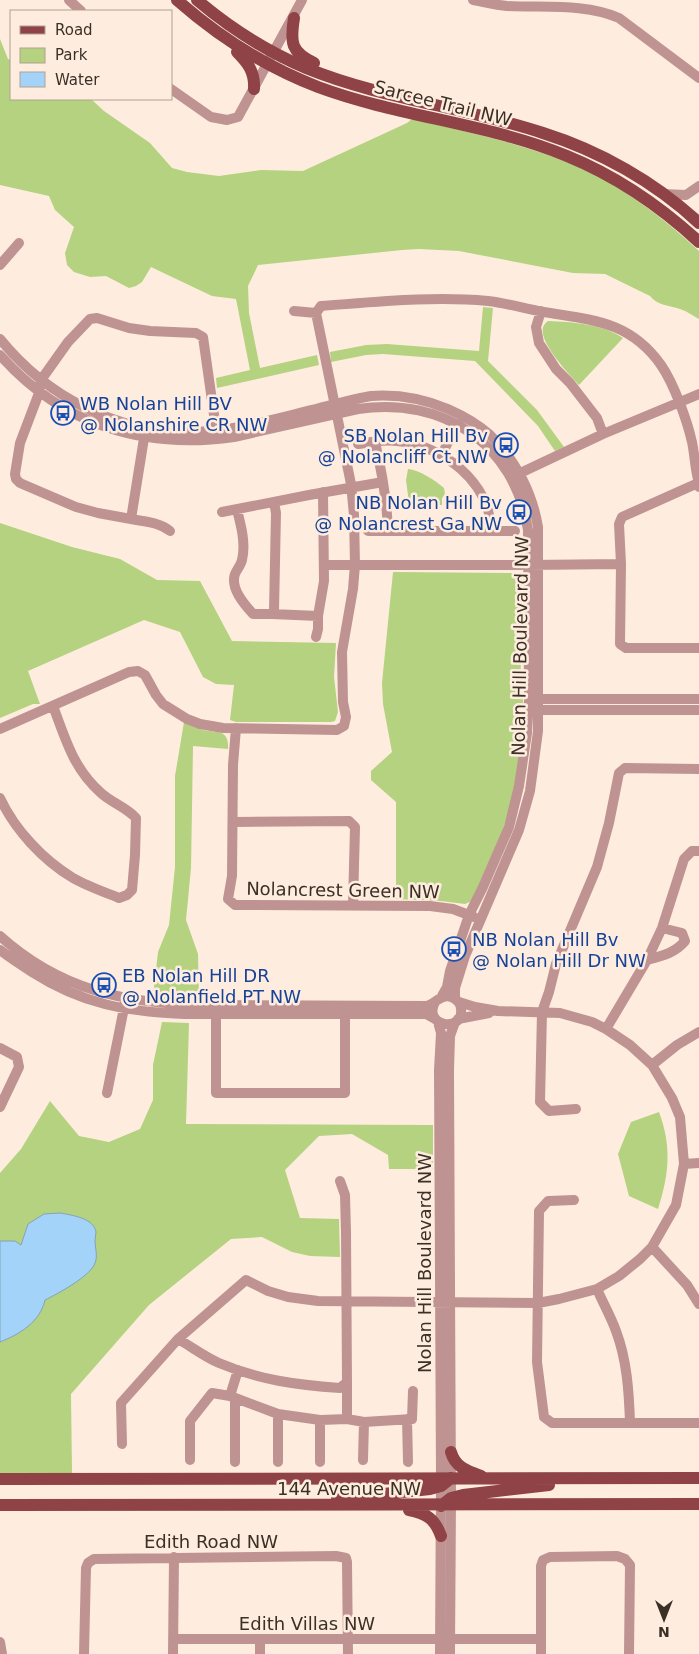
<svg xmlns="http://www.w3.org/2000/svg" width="699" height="1654" font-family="'DejaVu Sans',sans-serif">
	<rect width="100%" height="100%" fill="#feedde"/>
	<path fill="#b4d27f" d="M0 39 8 59 11 60V99H91L104 111 150 143 172 168 187 172 219 176 261 170 303 171 407 123 412 119C467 132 522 143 574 165 621 185 661 216 699 251V319C693 316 687 311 680 309 669 305 658 306 650 296L605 274 573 273 459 251 419 249 402 250 258 265 248 286 249 313 260 368 317 355 319 365 217 388 216 378 250 370 236 299 212 296 151 267 142 282 136 286 129 288 106 276 90 277 74 272 67 265 65 253 74 227 55 210 49 196 0 185Z
		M483 307 493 308 488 361 537 410 564 447 555 451 538 426 475 361 383 354 366 355 331 362 330 352 366 345 387 344 479 351Z
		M548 321C573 322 602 324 623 338L579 385C570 375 528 333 548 321Z
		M408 469C419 470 435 480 444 488L445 494 442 498V505H414L409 503 406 480Z
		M0 523 72 547 120 559 157 580 200 581 232 641 336 643 334 677 338 712 335 721 331 722H236L230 720 234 685 216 684 203 677 180 632 144 620 28 671 40 704H33L0 718Z
		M393 572 513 573 520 576 521 694 523 698C522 748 516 799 497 845 490 864 480 882 472 901L465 904 441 901 396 899V802L371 780V771L392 752 383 704 382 683Z
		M184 722C190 725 196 728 203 730 218 733 229 729 228 749L193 746 191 868 186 920 198 954 199 998 173 999 153 996 158 952 169 925 175 867V776Z
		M162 1022 189 1023 186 1124 433 1125V1169H389L388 1155 352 1134 319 1136 285 1170 300 1218 339 1219 340 1257 310 1256 292 1252 262 1237 231 1239 149 1305 71 1394 72 1473H0V1173L21 1149 50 1101 79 1136 109 1142 140 1129 153 1100V1065Z
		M659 1112C672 1147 669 1174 658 1209L629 1196 618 1154 631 1122Z"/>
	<path fill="#a4d3f9" stroke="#84a2ba" d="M60 1213C71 1215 94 1218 96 1232 96 1235 95 1237 95 1240 95 1248 98 1256 95 1263 91 1276 57 1294 45 1300 40 1322 20 1334 0 1342V1241H15L21 1245 28 1224 44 1214Z"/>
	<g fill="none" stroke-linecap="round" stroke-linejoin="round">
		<path stroke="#c09393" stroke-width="10" d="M69 0 81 11
			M473 0C484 2 496 5 507 6 544 8 585 3 619 18L699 78
			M171 89 211 117 227 120 238 117 302 0
			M663 194 686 195 699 186
			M0 265 19 243
			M294 311 316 313
			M541 311 536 327 539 343 556 369 570 383 597 418 603 434
			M0 339C47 397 115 432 190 432 234 432 287 416 331 405 344 402 358 398 371 396 397 394 424 399 448 409 464 416 478 424 490 435 516 461 532 491 538 527V731L530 791 519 830 465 956 455 988V999
			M0 355C62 425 143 450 234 437L358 409C443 396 515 444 528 530L529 699 527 733 519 786 509 827 483 887 469 915 450 971 447 987 442 996
			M145 432 131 519 98 513 76 507 20 483 16 479 15 474 20 443 39 393 41 380 68 342 90 319 97 318 129 328 150 331 196 333 203 337 217 436
			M375 442C382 472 387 501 388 531
			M358 444C371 442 384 439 397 441 442 445 491 482 491 531
			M442 455 447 444 458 424
			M516 475 603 434 699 394
			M699 487 698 483 622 517 619 524 621 564 620 644 626 648H699
			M237 510C241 525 246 544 242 560 241 565 237 569 235 574 230 588 244 604 253 614H272L274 611 276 513 274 502
			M222 512 309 495 383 482
			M131 519C145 522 159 522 170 531
			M368 531H515
			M325 565H528L621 564
			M272 614 318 616
			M316 637 318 629V616L324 581 323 492
			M533 699H699
			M532 710H699
			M236 728 233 765 232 876 228 899 235 905 430 906 453 909 474 917
			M0 729 129 672 138 671 145 675 156 695 163 704 187 719 200 724 223 728 337 730 344 726 346 717 343 702 342 652 353 589 355 565 354 515 351 484 316 313 321 306C376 302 432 296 488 301 507 303 525 309 544 312 592 320 630 321 661 365 674 384 687 420 692 442 695 456 695 471 699 483
			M0 798C15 830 43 860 73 878 87 886 104 892 119 898L127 895 132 890 135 855 136 818C126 807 112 803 101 793 73 768 66 740 53 706
			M233 822 349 821 355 827 353 905
			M0 936C60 990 124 1003 201 1005L427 1006C436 1003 444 991 455 999 458 1001 461 1005 461 1009 464 1033 422 1027 435 1002
			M0 950C10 958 21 965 32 972 82 1004 127 1012 185 1014H426L435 1019
			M647 960C662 956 675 953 685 941L682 933 662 928
			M216 1008V1093H345V1014
			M458 1019 489 1013
			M438 1022 441 1033 439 1070 441 1478 440 1654
			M606 1029 647 960 662 928 684 859 692 851H699
			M0 1048 17 1057 19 1067 0 1107
			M652 1065 677 1045 699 1032
			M107 1093 125 1003
			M576 1109 549 1111 540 1102 542 1012 549 992 556 964 597 867 609 823 619 773 625 768 699 769
			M684 1164 699 1163
			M574 1200 548 1201 539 1211 537 1362 544 1417 552 1423H699
			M652 1247 687 1285 699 1304
			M597 1289C603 1303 611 1317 616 1331 627 1360 629 1392 630 1423
			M178 1339C192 1347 205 1357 219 1363 259 1380 297 1385 340 1388L347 1382 346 1232 345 1195 340 1181
			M238 1370 230 1396 278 1414 320 1420 347 1419V1382
			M347 1419 364 1422 363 1460
			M407 1419 408 1462
			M320 1420V1462
			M364 1422 412 1419 413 1391
			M122 1444 121 1403 178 1339 246 1280 268 1291 288 1297 318 1301 538 1303 559 1299 597 1289 619 1276 640 1259 652 1247 676 1205 684 1164 680 1117 672 1098 652 1065 630 1045 606 1029 592 1022 560 1013 498 1011 475 1007 459 1002
			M190 1460V1421L212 1393 230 1396
			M235 1462V1398
			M278 1462V1414
			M173 1639H541
			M0 1642 2 1654
			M84 1654 86 1568 88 1563 94 1559 336 1556 346 1558 347 1562 348 1654
			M173 1654 174 1557
			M260 1654V1639
			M450 1654 451 1498 449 1070 450 1036 455 1022
			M541 1654V1566L543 1560 550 1557 617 1556 625 1559 630 1565 629 1654"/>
		<path stroke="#8f4347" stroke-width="12" d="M177 0C219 37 266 67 318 87 399 117 487 123 567 156 616 176 660 206 699 242
			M197 0C230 28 266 51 306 68 382 99 465 107 543 133 600 151 655 182 699 223
			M294 18C290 43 291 52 314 63
			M237 52C248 63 255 72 254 89
			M451 1452C455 1467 467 1471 481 1476
			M0 1479 699 1478
			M337 1499 430 1489 441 1486 451 1478
			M0 1505 699 1504
			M441 1506 451 1498 463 1495 549 1485
			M409 1510C426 1513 435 1519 441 1536"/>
	</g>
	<defs>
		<g id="bus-ring" transform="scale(1.25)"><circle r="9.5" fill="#feedde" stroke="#1a4fb4" stroke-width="1.5"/><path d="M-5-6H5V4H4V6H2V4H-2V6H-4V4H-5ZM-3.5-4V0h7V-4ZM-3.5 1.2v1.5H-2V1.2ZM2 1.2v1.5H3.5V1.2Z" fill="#1a4fb4"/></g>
	</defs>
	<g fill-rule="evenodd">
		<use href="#bus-ring" x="63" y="413"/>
		<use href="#bus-ring" x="506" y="445"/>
		<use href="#bus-ring" x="519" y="512"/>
		<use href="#bus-ring" x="454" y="949"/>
		<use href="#bus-ring" x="104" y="985"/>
	</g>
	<g text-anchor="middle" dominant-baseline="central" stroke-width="5" stroke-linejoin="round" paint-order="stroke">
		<g font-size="18" fill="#3b3026" stroke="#feedde">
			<text transform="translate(443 103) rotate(14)">Sarcee Trail NW</text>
			<text transform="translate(520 646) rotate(-89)">Nolan Hill Boulevard NW</text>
			<text transform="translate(343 890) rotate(1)">Nolancrest Green NW</text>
			<text transform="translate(424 1263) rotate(-90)">Nolan Hill Boulevard NW</text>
			<text x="349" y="1488">144 Avenue NW</text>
			<text x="211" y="1541">Edith Road NW</text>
			<text x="307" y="1623">Edith Villas NW</text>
		</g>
		<g font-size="18" fill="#164399" stroke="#feedde" text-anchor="start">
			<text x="80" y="403">WB Nolan Hill BV<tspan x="80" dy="21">@ Nolanshire CR NW</tspan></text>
			<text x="488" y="435" text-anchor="end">SB Nolan Hill Bv<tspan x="488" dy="21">@ Nolancliff Ct NW</tspan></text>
			<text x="502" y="502" text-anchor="end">NB Nolan Hill Bv<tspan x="502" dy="21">@ Nolancrest Ga NW</tspan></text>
			<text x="472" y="939">NB Nolan Hill Bv<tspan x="472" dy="21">@ Nolan Hill Dr NW</tspan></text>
			<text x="122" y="975">EB Nolan Hill DR<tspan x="122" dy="21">@ Nolanfield PT NW</tspan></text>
		</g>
	</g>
	<rect x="10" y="10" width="162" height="90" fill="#feedde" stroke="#b0a194"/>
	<rect x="20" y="26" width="25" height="8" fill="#8f4347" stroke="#b0a194"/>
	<text x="55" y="35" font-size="15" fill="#3b3026">Road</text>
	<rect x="20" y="48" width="25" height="15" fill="#b4d27f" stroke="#b0a194"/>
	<text x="55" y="60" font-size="15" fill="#3b3026">Park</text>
	<rect x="20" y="72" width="25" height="15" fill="#a4d3f9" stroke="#b0a194"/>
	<text x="55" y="85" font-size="15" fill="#3b3026">Water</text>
	<g transform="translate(664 1619) rotate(180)" stroke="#feedde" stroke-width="4" paint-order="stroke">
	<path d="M0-4L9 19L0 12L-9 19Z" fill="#3b3026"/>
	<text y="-8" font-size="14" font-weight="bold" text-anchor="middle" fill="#3b3026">N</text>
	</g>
</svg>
